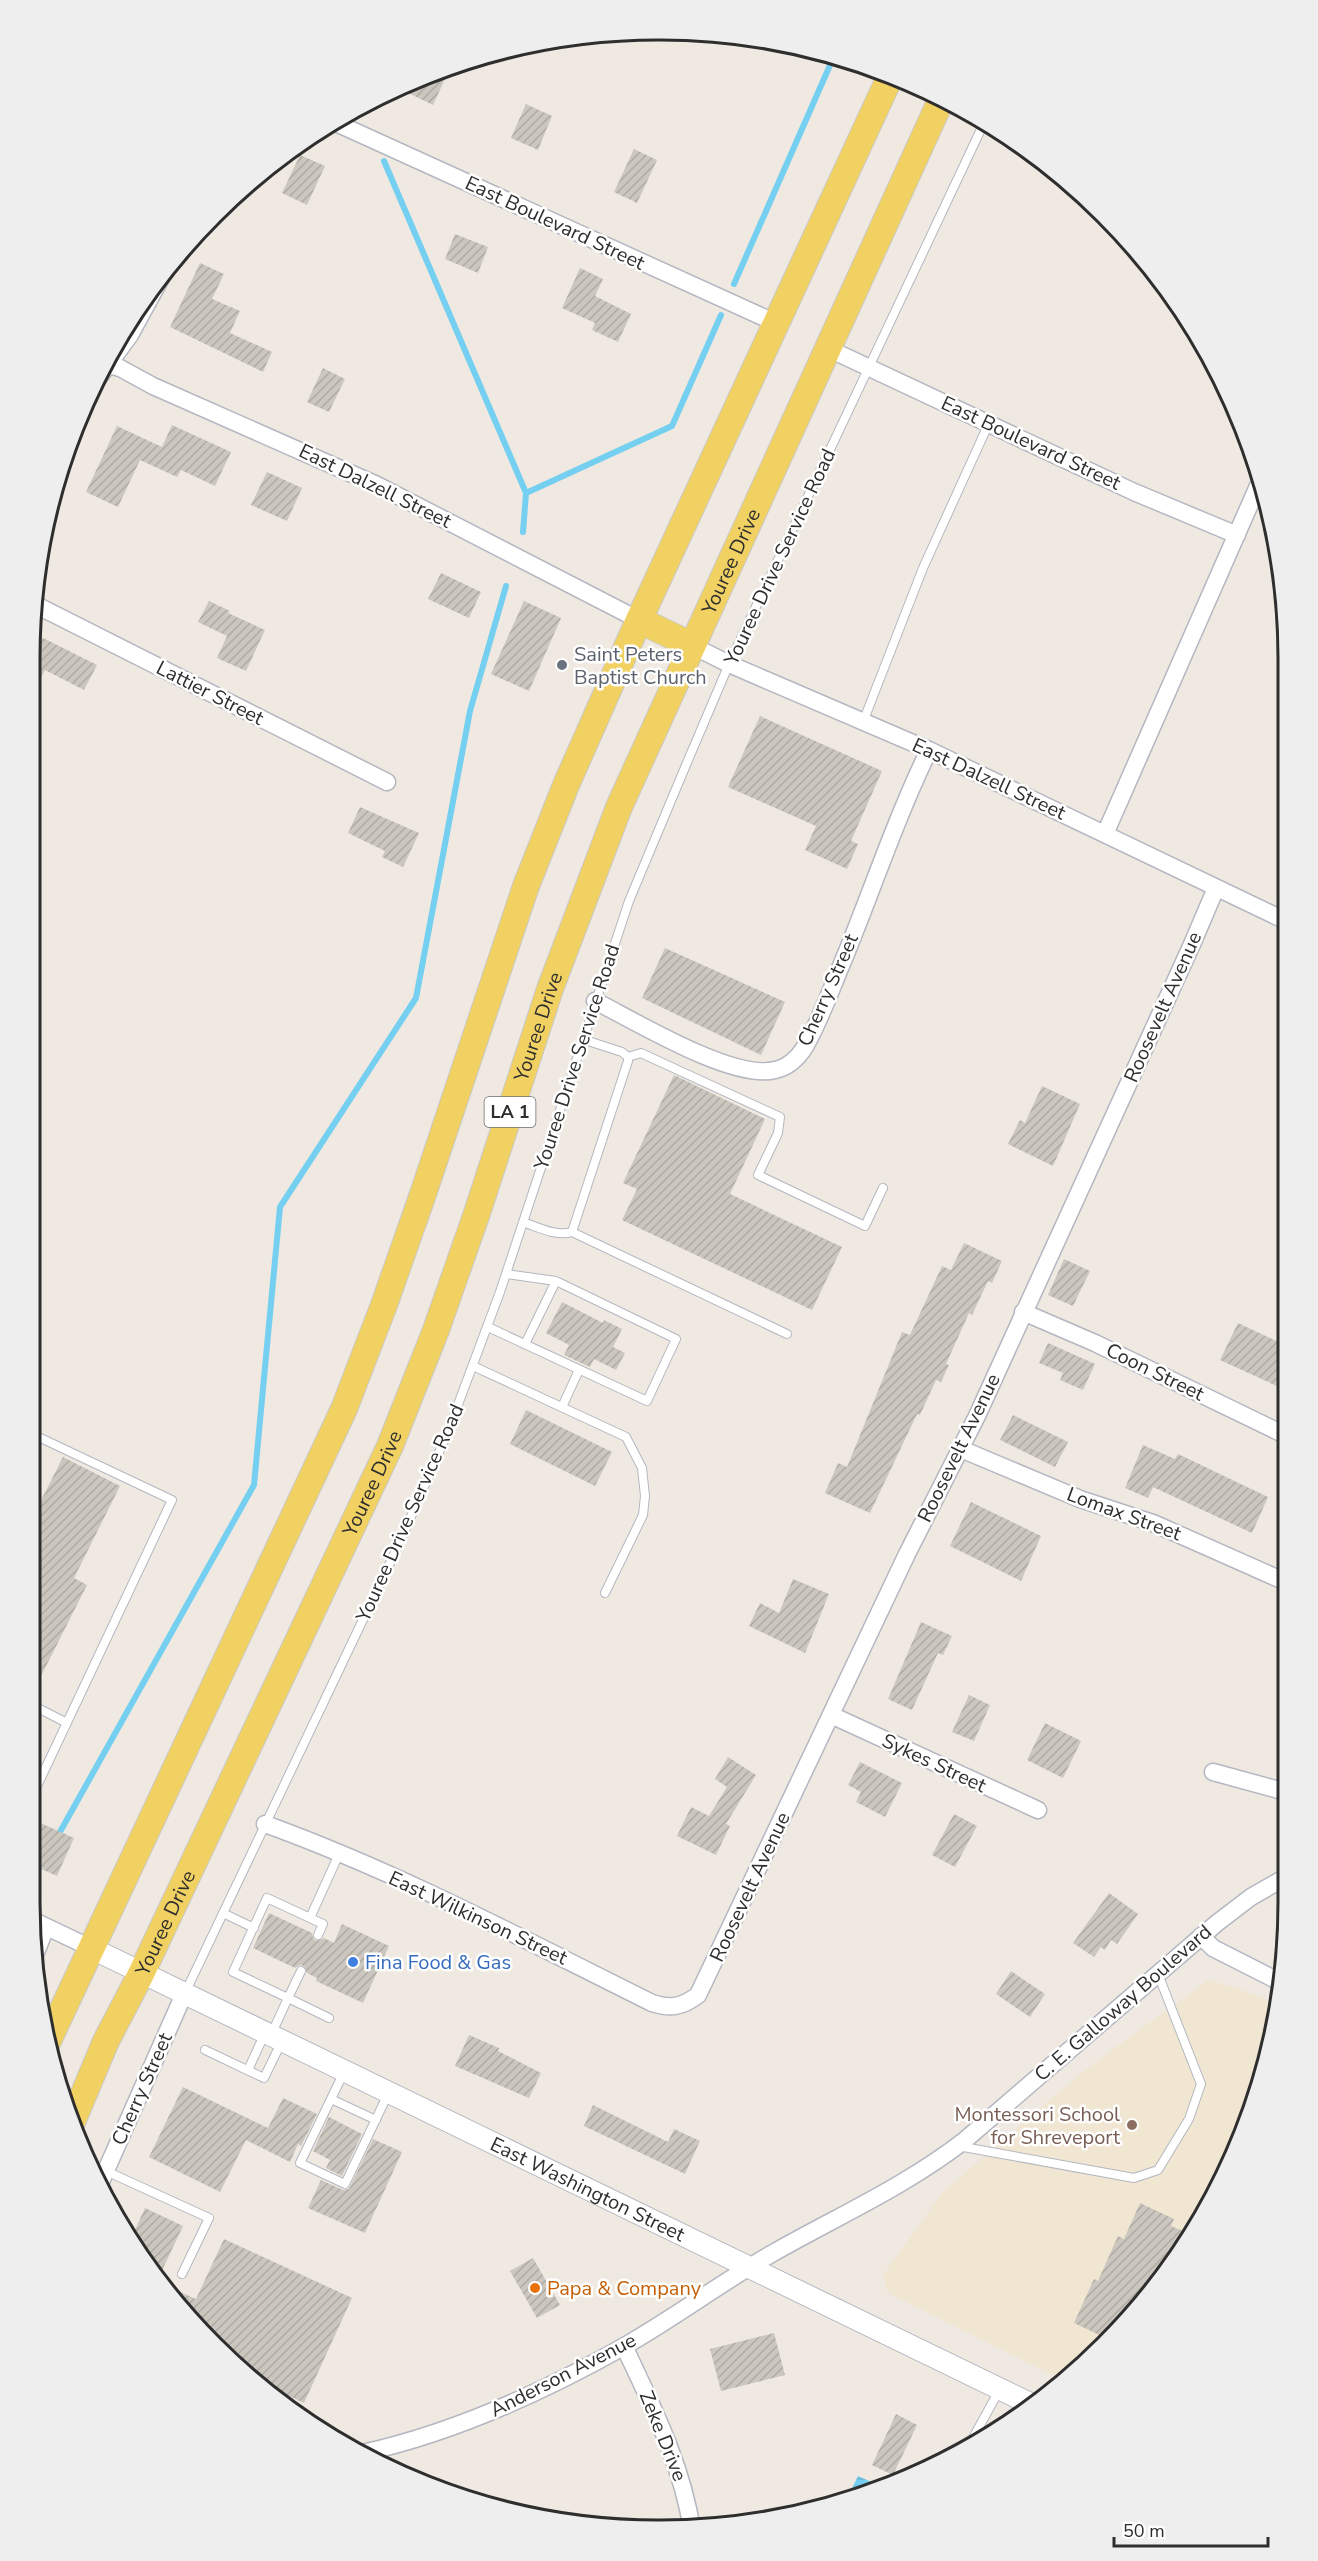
<svg xmlns="http://www.w3.org/2000/svg" width="1318" height="2561" font-family="'Nunito Sans',sans-serif">
	<defs>
		<pattern id="water-rules" width="6" height="5" patternUnits="userSpaceOnUse" patternTransform="scale(1.5)"><rect width="6" height="5" fill="#75cff0"/><path d="M0 2.5h6" fill="none" stroke="#66b2ce"/></pattern>
		<pattern id="building-hatch" width="6" height="6" patternUnits="userSpaceOnUse" patternTransform="scale(1.5)"><rect width="6" height="6" fill="#cbc7bf"/><path d="M-1 1l2-2M0 6l6-6M5 7l2-2" fill="none" stroke="#afaba4"/></pattern>
	</defs>
	<rect width="100%" height="100%" fill="#efe9e1"/>
	<path fill="#f0e6d1" d="M1208 1980 1237 1988 1277 2004 1266 2065 1223 2181 1158 2285 1104 2347 1063 2380 888 2293 883 2275 942 2193 1085 2070Z"/>
	<path fill="url(#water-rules)" d="M858 2476 876 2484 872 2493 846 2501Z"/>
	<g fill="none" stroke-linecap="round" stroke-linejoin="round">
		<path stroke="#75cff0" stroke-width="6" d="M384 161 526 493 523 532
			M734 284 834 56
			M526 493 672 426 721 315
			M56 1839 254 1485 280 1207 416 998 470 711 506 586
			M30 1885 42 1863"/>
	</g>
	<path fill="url(#building-hatch)" d="M451 66 433 105 400 89 404 87Z
		M526 104 552 116 538 150 511 138Z
		M634 149 657 160 637 203 614 192Z
		M300 155 325 166 307 205 282 193Z
		M455 234 488 247 478 273 445 259Z
		M200 263 224 274 212 299 240 311 230 333 272 352 263 372 170 327Z
		M580 268 603 279 595 296 631 314 618 342 592 330 595 323 562 308Z
		M323 368 345 379 329 412 307 402Z
		M172 425 231 452 215 486 181 470 177 477 140 460 118 507 86 492 117 426 162 447Z
		M267 472 302 488 287 521 251 505Z
		M441 573 481 592 469 618 428 599Z
		M209 601 230 611 228 613 265 630 246 671 217 658 227 636 198 622Z
		M524 601 561 618 529 691 491 674Z
		M31 632 97 665 84 690 45 670 31 698Z
		M760 716 882 771 851 841 858 844 847 869 805 850 816 826 728 787Z
		M360 807 419 833 403 867 382 857 385 851 348 833Z
		M665 948 785 1002 761 1055 642 998Z
		M674 1075 765 1119 730 1194 842 1247 812 1310 622 1220 637 1189 623 1183Z
		M1042 1086 1080 1104 1053 1166 1008 1144 1020 1120 1025 1123Z
		M964 1243 1002 1261 992 1283 988 1281 972 1315 969 1313 946 1364 949 1365 941 1382 936 1380 920 1415 917 1414 870 1513 825 1493 838 1463 847 1467 902 1332 910 1335 942 1266 951 1270Z
		M1064 1259 1090 1271 1073 1306 1048 1295Z
		M562 1302 603 1323 604 1320 622 1329 613 1347 625 1353 616 1370 594 1359 590 1367 564 1355 569 1345 546 1333Z
		M1238 1323 1285 1345V1373L1279 1387 1220 1360Z
		M1048 1343 1095 1364 1083 1390 1060 1380 1063 1373 1039 1363Z
		M526 1410 612 1452 595 1486 510 1444Z
		M1013 1415 1068 1442 1055 1467 1000 1440Z
		M1143 1445 1175 1459 1178 1454 1268 1497 1252 1533 1153 1487 1148 1498 1125 1488Z
		M63 1457 120 1486 74 1578 87 1585 30 1698V1522Z
		M971 1502 1041 1536 1021 1581 950 1546Z
		M793 1579 829 1594 805 1653 749 1626 760 1603 779 1613Z
		M921 1622 952 1636 943 1655 938 1653 912 1710 888 1699Z
		M969 1695 990 1705 974 1741 952 1732Z
		M1045 1723 1081 1741 1063 1778 1027 1760Z
		M728 1757 756 1775 726 1824 730 1826 716 1855 677 1836 691 1807 709 1816 727 1787 715 1779Z
		M860 1762 902 1783 885 1817 856 1802 861 1792 848 1785Z
		M954 1814 977 1826 955 1867 932 1855Z
		M36 1821 74 1838 57 1876 30 1864V1834Z
		M1109 1893 1138 1914 1117 1944 1111 1940 1105 1950 1101 1947 1094 1957 1073 1943Z
		M269 1913 312 1933 313 1938 316 1941 324 1938 334 1943 342 1924 389 1946 363 2003 316 1981 317 1978 307 1973 304 1966 300 1965 295 1968 253 1948Z
		M1011 1971 1045 1994 1030 2017 996 1994Z
		M469 2035 499 2048 498 2051 541 2073 529 2098 455 2066Z
		M183 2087 268 2128 283 2098 317 2114 301 2146 298 2144 290 2162 246 2140 220 2192 149 2157Z
		M593 2105 668 2142 674 2129 700 2141 685 2174 584 2126Z
		M329 2117 362 2134 342 2176 326 2168 330 2160 313 2151Z
		M373 2139 402 2152 365 2233 308 2208 321 2180 343 2190 349 2189Z
		M1140 2203 1174 2219 1171 2226 1190 2234 1158 2285 1143 2302 1132 2298 1110 2340 1074 2323 1094 2279 1098 2281 1118 2236 1124 2239Z
		M145 2208 183 2226 157 2281 130 2241Z
		M224 2239 352 2298 304 2403 244 2375 158 2282 196 2299Z
		M533 2258 560 2305 537 2318 510 2271Z
		M774 2333 785 2375 721 2391 710 2349Z
		M896 2414 917 2425 893 2475 872 2465Z"/>
	<g fill="none" stroke-linecap="round" stroke-linejoin="round">
		<g stroke="#b4b7c1" stroke-width="10">
			<path id="service" d="M863 722 923 568 989 423
				M628 1057 641 1053 780 1117 778 1133 758 1175 865 1226 883 1188
				M523 1222C538 1227 556 1237 572 1232L628 1061V1057L622 1052 582 1039
				M572 1232 787 1334
				M488 1327 647 1401 676 1339 556 1281 506 1274
				M525 1344 556 1281
				M473 1366 626 1437 642 1468 645 1496 643 1515 605 1593
				M562 1407 579 1370
				M30 1704 67 1723
				M30 1801 172 1500 30 1433
				M223 1913 254 1928
				M310 1918 339 1854
				M301 1971 288 1998 329 2018
				M185 1993 399 1544 447 1434 500 1292 629 901 686 765 729 664 983 125
				M271 2035 288 1998 233 1972 267 1898 323 1924 318 1935
				M205 2050 264 2078 282 2041
				M248 2070 265 2033
				M344 2072 300 2163 345 2184 388 2094
				M331 2099 376 2120
				M958 2146 1134 2178 1158 2170 1189 2119 1201 2084 1158 1974
				M106 2171 209 2218 182 2274
				M968 2447 1000 2389"/>
		</g>
		<g stroke="#b4b7c1" stroke-width="19">
			<path id="minor" d="M334 122 776 323
				M827 348 1134 492 1237 535
				M105 364 120 368 153 386 377 485 639 620
				M92 387 130 335 166 269
				M34 604 387 782
				M691 645 729 664 929 750 1284 920
				M1105 834 1258 486
				M595 1001C635 1021 733 1081 775 1070 789 1067 799 1057 806 1045 820 1020 830 992 841 966 871 894 895 820 929 750
				M1023 1312 1095 1343 1285 1435
				M961 1449 1080 1499 1153 1523 1286 1582
				M831 1715 1038 1810
				M1213 1772 1286 1792
				M265 1824C398 1872 525 1940 652 2003 671 2009 682 2007 698 1995L907 1554 977 1416 1193 942 1216 888
				M32 1920 91 1948
				M1201 1936 1213 1948 1280 1982
				M35 1955 46 1927
				M100 2184 184 1994
				M624 2346C652 2406 682 2464 692 2530
				M362 2453C454 2433 541 2393 623 2347 674 2318 722 2282 773 2253 838 2216 906 2186 965 2140L1217 1923 1251 1897 1286 1877"/>
		</g>
		<g stroke="#b4b7c1" stroke-width="23">
			<g id="tertiary">
				<path id="s1" d="M91 1948 1033 2405"/>
			</g>
		</g>
		<g stroke="#c9c9c9" stroke-width="28">
			<g id="primary">
				<path d="M639 620 691 645"/>
				<path d="M47 2043 344 1409 384 1305 422 1197 526 886 566 785 639 620 890 77"/>
				<path id="s2" d="M72 2122 106 2041 141 1974 390 1446 436 1330 477 1213 550 989 619 807 942 98"/>
			</g>
		</g>
		<use href="#service" stroke="#fff" stroke-width="8"/>
		<use href="#minor" stroke="#fff" stroke-width="16"/>
		<use href="#tertiary" stroke="#fff" stroke-width="21"/>
		<use href="#primary" stroke="#f2d163" stroke-width="26"/>
	</g>
	<circle fill="#6b7280" stroke="#fff" stroke-width="2" cx="562" cy="665" r="6"/>
	<circle fill="#3f7fe0" stroke="#fff" stroke-width="2" cx="353" cy="1962" r="6"/>
	<circle fill="#8d6e63" stroke="#fff" stroke-width="2" cx="1132" cy="2125" r="6"/>
	<circle fill="#e8710a" stroke="#fff" stroke-width="2" cx="535" cy="2288" r="6"/>
	<g text-anchor="middle" dominant-baseline="central" stroke-width="5" stroke-linejoin="round" paint-order="stroke">
		<rect fill="#fff" stroke="#6d6d6d" stroke-width="1.5" x="484.5" y="1097" width="51" height="30" rx="4.5"/>
		<g font-size="18" font-weight="bold" fill="#2e2e2e">
			<text x="510" y="1112">LA 1</text>
		</g>
		<g font-size="20" fill="#2e2e2e" stroke="#fff">
			<text transform="translate(555 223) rotate(25)">East Boulevard Street</text>
			<text transform="translate(1031 443) rotate(25)">East Boulevard Street</text>
			<text transform="translate(375 486) rotate(26)">East Dalzell Street</text>
			<text transform="translate(780 557) rotate(-65)">Youree Drive Service Road</text>
			<text stroke="none"><textPath href="#s2" startOffset="1696">Youree Drive</textPath></text>
			<text transform="translate(210 693) rotate(27)">Lattier Street</text>
			<text transform="translate(989 779) rotate(25)">East Dalzell Street</text>
			<text transform="translate(828 990) rotate(-66)">Cherry Street</text>
			<text transform="translate(1163 1007) rotate(-66)">Roosevelt Avenue</text>
			<text stroke="none"><textPath href="#s2" startOffset="1192">Youree Drive</textPath></text>
			<text transform="translate(577 1057) rotate(-72)">Youree Drive Service Road</text>
			<text transform="translate(1155 1372) rotate(26)">Coon Street</text>
			<text transform="translate(959 1448) rotate(-64)">Roosevelt Avenue</text>
			<text stroke="none"><textPath href="#s2" startOffset="706">Youree Drive</textPath></text>
			<text transform="translate(410 1513) rotate(-66)">Youree Drive Service Road</text>
			<text transform="translate(1124 1514) rotate(20)">Lomax Street</text>
			<text transform="translate(934 1763) rotate(25)">Sykes Street</text>
			<text transform="translate(750 1887) rotate(-65)">Roosevelt Avenue</text>
			<text transform="translate(478 1918) rotate(25)">East Wilkinson Street</text>
			<text stroke="none"><textPath href="#s2" startOffset="220">Youree Drive</textPath></text>
			<text transform="translate(1123 2003) rotate(-41)">C. E. Galloway Boulevard</text>
			<text transform="translate(142 2089) rotate(-66)">Cherry Street</text>
			<text stroke="none"><textPath href="#s1" startOffset="552">East Washington Street</textPath></text>
			<text transform="translate(563 2375) rotate(-27)">Anderson Avenue</text>
			<text transform="translate(663 2436) rotate(68)">Zeke Drive</text>
		</g>
		<g font-size="20" fill="#5b616d" stroke="#fff" text-anchor="start">
			<text x="574" y="654">Saint Peters<tspan x="574" dy="23">Baptist Church</tspan></text>
		</g>
		<g font-size="20" fill="#366cbe" stroke="#fff" text-anchor="start">
			<text x="365" y="1962">Fina Food &amp; Gas</text>
		</g>
		<g font-size="20" fill="#785e54" stroke="#fff" text-anchor="end">
			<text x="1120" y="2114">Montessori School<tspan x="1120" dy="23">for Shreveport</tspan></text>
		</g>
		<g font-size="20" fill="#c56008" stroke="#fff" text-anchor="start">
			<text x="547" y="2288">Papa &amp; Company</text>
		</g>
	</g>
	<path d="M0 0H1318V2561H0ZM658 40H660A618 618 0 0 1 1278 658V1902A618 618 0 0 1 660 2520H658A618 618 0 0 1 40 1902V658A618 618 0 0 1 658 40Z" fill="#eee" fill-rule="evenodd"/>
	<path fill="none" stroke="#2e2e2e" stroke-width="3" d="M658 40H660A618 618 0 0 1 1278 658V1902A618 618 0 0 1 660 2520H658A618 618 0 0 1 40 1902V658A618 618 0 0 1 658 40Z"/>
	<path d="M1114 2537v9h154v-9" fill="none" stroke="#2e2e2e" stroke-width="3"/>
	<text x="1123" y="2537" font-size="18" fill="#2e2e2e" stroke="#ffffff" stroke-width="4.5" paint-order="stroke">50 m</text>
</svg>
